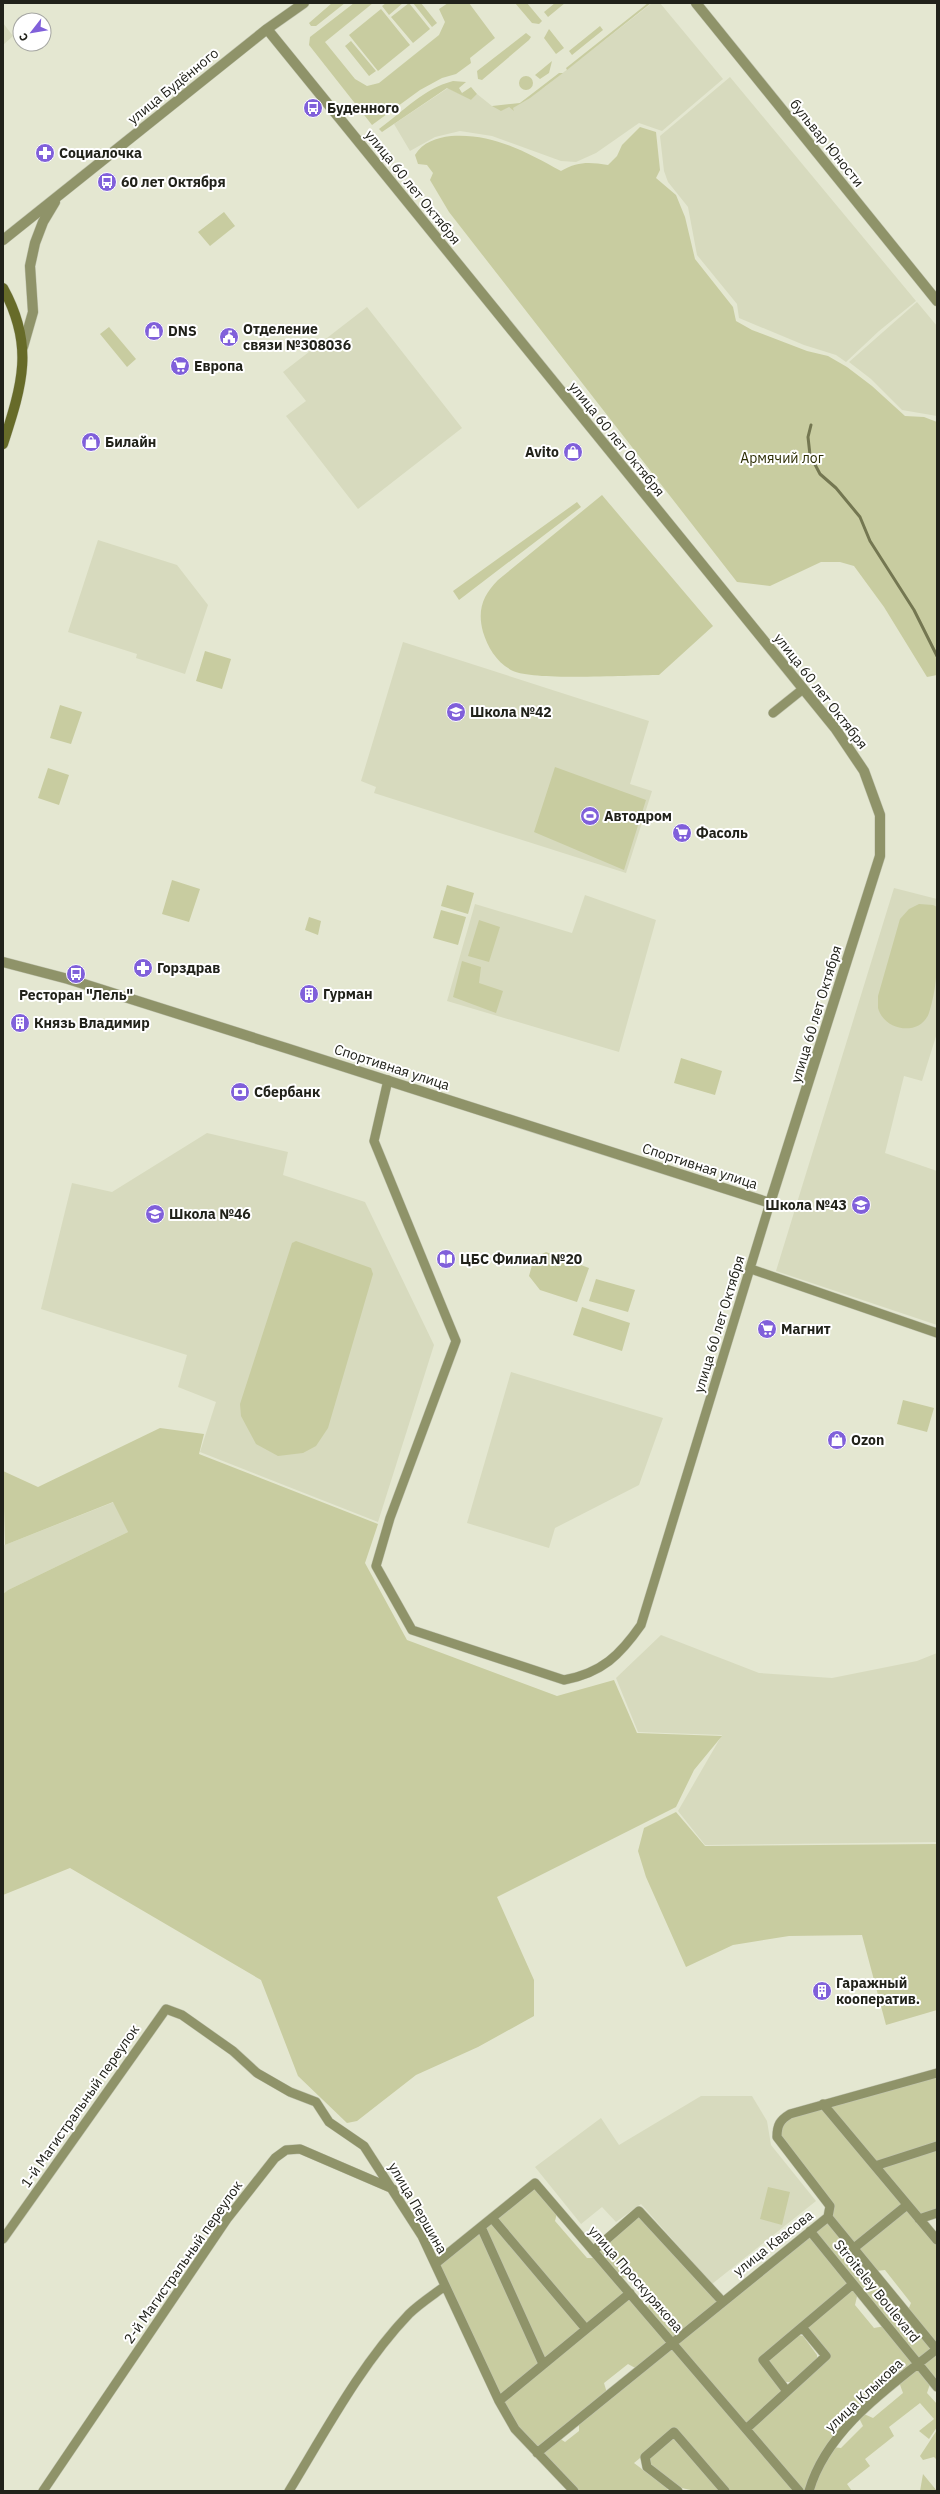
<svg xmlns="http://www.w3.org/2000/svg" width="940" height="2494" font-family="'IBM Plex Sans',sans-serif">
	<rect width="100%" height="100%" fill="#e4e7d1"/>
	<path fill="#d7dabe" d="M652 3H660L723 79 662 131 639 123 596 153 576 162 561 161 492 136 460 131 435 137 410 151 394 124 448 88 471 100 477 94 492 106 509 107 514 110 512 108 546 86Z
		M3 23 13 36 3 45Z
		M730 77 916 301 879 331 846 362 836 355 804 345 739 318 737 304 697 255 688 207 668 182 664 171 660 136Z
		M917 302 937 326V416L902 410 871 379 849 362Z
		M367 307 462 428 358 509 286 416 306 401 283 372Z
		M98 540 177 565 208 605 185 674 136 658 137 654 68 632Z
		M403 642 649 721 630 784 652 791 626 873 374 793 376 787 361 781Z
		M894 888 937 899V1033L922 1081 904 1076 885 1153 937 1171V1325L776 1271Z
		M585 895 656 920 619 1052 447 1001 475 904 572 933Z
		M207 1133 288 1152 283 1175 365 1202 434 1345 378 1522 200 1452 216 1402 178 1387 187 1355 41 1309 72 1183 112 1192Z
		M511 1372 663 1418 639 1485 555 1528 549 1548 467 1523Z
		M114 1502 128 1532 8 1590 3 1594V1544L5 1545Z
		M661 1635 759 1673 832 1678 917 1661 937 1653V1842L705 1845 678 1811 722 1735 638 1732 616 1678Z
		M701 2096H752L767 2121 771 2145 816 2201 712 2284 641 2204 616 2222 602 2207 581 2224 535 2167 601 2118 619 2145Z"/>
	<path fill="#c8cca0" d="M332 3H345L316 26H311L309 23Z
		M354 3H373L325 42 355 79 367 86 379 83 439 35 445 22 439 9 448 3H469L495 38 470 58 471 63 456 74 442 78 420 90 372 125 309 45 310 37Z
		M386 3H403L389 15 382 6Z
		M409 3 430 29 413 43 391 17Z
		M413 3H421L437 23 432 27Z
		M515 3H527L542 21 539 24 532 23Z
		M555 3H565L548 17 544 12Z
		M648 3H651L567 70 566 68Z
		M381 9 410 45 378 71 349 35Z
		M600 26 603 30 572 55 569 51Z
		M549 29 564 48 556 54 544 38Z
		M526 33 531 37 529 40 482 80 478 79 477 71Z
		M351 41 376 71 369 76 345 46Z
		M552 61 549 73 540 79 535 75Z
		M559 73H563L530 98 513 108 514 111 509 107 501 111 492 106 520 103Z
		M519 83a7 7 0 1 1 14 0a7 7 0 1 1-14 0Z
		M453 81 466 82 459 88 462 93 471 87 477 94 471 100 447 88 382 132 379 129C404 111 423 89 453 81Z
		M640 127 656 132 660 170 656 178 676 195 685 217 695 259 733 307 736 321 752 330 807 351 828 356 847 367 872 386 905 416 924 417 937 422V675L927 677 884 607 854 566 840 562H821L770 586 737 582 449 212 430 180 433 173 427 165 418 164 415 155C423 142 436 138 451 136 493 133 526 152 561 171 578 161 590 162 608 165L617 156 622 145Z
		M224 212 235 226 210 246 198 232Z
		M109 327 136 359 127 367 100 334Z
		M602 495 713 626 659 675C631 675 535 681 513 671 497 663 488 648 483 632 477 610 483 595 498 580Z
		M577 502 581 507 459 600 453 591Z
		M205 651 231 659 222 689 196 681Z
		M60 705 82 712 71 744 50 738Z
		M555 767 646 800 624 870 534 832Z
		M48 768 69 775 59 805 38 798Z
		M172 880 200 889 189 922 162 914Z
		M447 885 474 893 468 914 441 906Z
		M919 904 933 905 937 907C937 942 940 980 929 1013 920 1037 884 1031 878 1008 878 1004 878 999 878 996L900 919 909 909Z
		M441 910 466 917 458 945 433 938Z
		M309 917 321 921 318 935 305 930Z
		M479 920 500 927 489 962 468 956Z
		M462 961 481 967 479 983 503 991 496 1013 453 997Z
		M681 1058 722 1071 715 1095 674 1083Z
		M296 1241 371 1268 373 1274 328 1428 316 1446 303 1453 278 1456 256 1444 241 1416 240 1404 292 1243Z
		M546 1252 589 1268 577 1302 540 1290 529 1276 534 1258Z
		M596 1279 635 1290 628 1312 589 1301Z
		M582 1307 630 1323 622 1351 573 1335Z
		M903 1400 934 1408 927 1432 897 1424Z
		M160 1428 204 1434 199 1454 378 1524 365 1563 407 1640 557 1696 614 1680 637 1733 722 1736 694 1770 676 1807 497 1897 534 1980V2016L478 2047 416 2075 357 2121 347 2123 298 2076 261 1980 70 1868 3 1895V1594L8 1590 128 1532 113 1502 5 1545 3 1471 38 1487Z
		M676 1812 705 1846 937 1844V2010L886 2025 862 1935 789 1936 733 1945 686 1967 646 1877 638 1851 644 1828Z
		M937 2076V2144L876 2164 828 2106Z
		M823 2108 904 2205 854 2245 830 2216 832 2206 779 2136 782 2121Z
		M937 2149V2210L919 2215 879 2167Z
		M535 2187 557 2213 555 2221 587 2258H595L626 2294 586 2327 496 2218Z
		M768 2187 790 2192 782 2225 760 2219Z
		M907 2209 937 2246V2346L908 2310 911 2303 885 2270 876 2271 858 2249Z
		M638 2215 719 2301 673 2339 647 2309 652 2300 630 2275 621 2279 597 2251Z
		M828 2219 934 2349 919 2362 812 2232Z
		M491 2221 580 2329 544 2359 485 2227Z
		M480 2230 540 2364 500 2397 438 2264Z
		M810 2234 851 2284 761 2360 784 2390 747 2426 675 2342Z
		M852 2286 858 2292 855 2305 874 2328 885 2326 916 2364 838 2431 806 2491H802L749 2429 828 2357 804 2327Z
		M629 2297 668 2343 637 2369 628 2364 604 2383 607 2393 538 2450 517 2427 502 2401Z
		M799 2335 803 2336 817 2355V2360L790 2382H785L769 2362 770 2358Z
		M672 2346 797 2491H727L674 2430 634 2463 668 2489 666 2491H577L541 2453 559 2438 565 2442 579 2431V2422Z
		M937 2353V2384L921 2364Z
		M919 2366 931 2381 927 2393 937 2404V2427L929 2439 919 2431 934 2419 920 2403 889 2427 894 2436 865 2459 870 2466 847 2484 852 2491H811L832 2447 841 2448 863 2426 859 2418 864 2414 873 2418 903 2393 899 2382Z
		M937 2430V2460L934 2457 923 2460 920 2456Z
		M672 2437 720 2491C680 2491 681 2491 650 2464L649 2458Z
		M923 2474 937 2491H920Z"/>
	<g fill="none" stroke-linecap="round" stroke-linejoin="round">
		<path stroke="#747751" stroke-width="3" d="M811 425 808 437 810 455 820 474 836 488 860 517 870 541 914 610 937 656"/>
		<g stroke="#c1c4b0" stroke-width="10">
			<path id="minor" d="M773 713 803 689
				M388 1080 374 1141 456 1341 390 1518 376 1566 412 1630 564 1680C602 1673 620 1655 641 1625L770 1203
				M751 1269 937 1333
				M823 2104 937 2240
				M875 2166 937 2146
				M828 2217 937 2350
				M492 2218 586 2329
				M919 2219 937 2213
				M481 2227 543 2364
				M810 2231 937 2387
				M3 2239 166 2009 182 2015 233 2051 257 2073 290 2092 316 2102 329 2122 364 2146 422 2236 499 2401 515 2429 574 2491
				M854 2248 907 2205
				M593 2251 639 2211 722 2301
				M435 2264 535 2183 799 2491
				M786 2390 763 2360 853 2284
				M499 2401 630 2293
				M746 2429 826 2356 802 2327
				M537 2453 828 2217 830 2206 777 2137C777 2125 780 2120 790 2114L937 2073
				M43 2491 227 2219 275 2158 286 2150 300 2149 393 2189
				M289 2491C325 2432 361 2364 409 2314 419 2304 433 2295 445 2286
				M678 2491 647 2467 645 2457 674 2432 725 2491
				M809 2491C827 2429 888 2388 937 2349"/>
		</g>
		<g stroke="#c1c4b0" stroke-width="11">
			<path id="tertiary" d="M696 3 937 301
				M3 240 267 29 304 3
				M23 347 33 312 30 266 35 243 43 222 55 202
				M3 962 68 979 289 1049 770 1203 880 856V815L864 771 835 728 267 29"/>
		</g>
		<g stroke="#c1c4b0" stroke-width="11">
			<path id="secondary" d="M3 288C35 346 22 385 3 444"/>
		</g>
		<use href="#minor" stroke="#8f9369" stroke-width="9"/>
		<use href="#tertiary" stroke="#8f9369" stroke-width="10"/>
		<use href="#secondary" stroke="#676b29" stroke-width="10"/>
	</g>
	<defs>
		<g id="bus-disc" transform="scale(1)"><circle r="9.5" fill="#8060da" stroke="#fff"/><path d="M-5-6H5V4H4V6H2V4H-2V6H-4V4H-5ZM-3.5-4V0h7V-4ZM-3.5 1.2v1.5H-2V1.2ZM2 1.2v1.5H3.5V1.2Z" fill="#fff"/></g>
		<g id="pharmacy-disc" transform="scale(1)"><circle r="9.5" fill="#8060da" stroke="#fff"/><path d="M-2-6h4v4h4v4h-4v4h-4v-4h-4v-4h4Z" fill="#fff"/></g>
		<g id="shop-disc" transform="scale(1)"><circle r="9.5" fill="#8060da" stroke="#fff"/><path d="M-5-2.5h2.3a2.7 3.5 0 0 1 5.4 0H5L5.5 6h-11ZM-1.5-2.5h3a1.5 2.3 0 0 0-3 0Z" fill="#fff"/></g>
		<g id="civic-disc" transform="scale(1)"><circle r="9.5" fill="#8060da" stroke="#fff"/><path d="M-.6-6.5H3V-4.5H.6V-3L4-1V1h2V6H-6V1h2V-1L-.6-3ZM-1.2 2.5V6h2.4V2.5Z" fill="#fff"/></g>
		<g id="supermarket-disc" transform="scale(1)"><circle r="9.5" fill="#8060da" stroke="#fff"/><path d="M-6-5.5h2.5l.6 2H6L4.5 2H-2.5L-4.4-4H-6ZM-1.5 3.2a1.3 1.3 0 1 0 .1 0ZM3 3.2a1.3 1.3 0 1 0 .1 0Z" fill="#fff"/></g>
		<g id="school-disc" transform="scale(1)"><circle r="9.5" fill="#8060da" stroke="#fff"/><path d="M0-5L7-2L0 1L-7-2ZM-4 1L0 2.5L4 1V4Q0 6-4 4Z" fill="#fff"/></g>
		<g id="stadium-disc" transform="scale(1)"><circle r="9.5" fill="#8060da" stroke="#fff"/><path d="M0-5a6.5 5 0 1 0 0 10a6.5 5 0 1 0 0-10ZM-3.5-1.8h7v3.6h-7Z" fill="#fff"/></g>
		<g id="building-disc" transform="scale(1)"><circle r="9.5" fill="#8060da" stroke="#fff"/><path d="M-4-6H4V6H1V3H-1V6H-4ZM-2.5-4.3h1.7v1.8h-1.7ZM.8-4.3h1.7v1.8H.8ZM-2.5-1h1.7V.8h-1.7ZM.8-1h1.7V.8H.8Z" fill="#fff"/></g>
		<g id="bank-disc" transform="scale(1)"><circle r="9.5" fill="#8060da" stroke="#fff"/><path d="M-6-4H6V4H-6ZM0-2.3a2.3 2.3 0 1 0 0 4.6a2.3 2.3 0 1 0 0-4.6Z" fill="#fff"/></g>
		<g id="library-disc" transform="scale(1)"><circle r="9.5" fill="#8060da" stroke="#fff"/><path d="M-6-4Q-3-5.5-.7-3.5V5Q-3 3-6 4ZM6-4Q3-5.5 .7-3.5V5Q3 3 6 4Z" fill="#fff"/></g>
	</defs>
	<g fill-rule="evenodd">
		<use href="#bus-disc" x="313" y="108"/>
		<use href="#pharmacy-disc" x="45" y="153"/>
		<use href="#bus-disc" x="107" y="182"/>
		<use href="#shop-disc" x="154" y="331"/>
		<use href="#civic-disc" x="229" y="337"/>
		<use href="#supermarket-disc" x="180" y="366"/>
		<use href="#shop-disc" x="91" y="442"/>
		<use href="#shop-disc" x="573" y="452"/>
		<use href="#school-disc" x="456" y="712"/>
		<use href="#stadium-disc" x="590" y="816"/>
		<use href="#supermarket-disc" x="682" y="833"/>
		<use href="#pharmacy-disc" x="143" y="968"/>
		<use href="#bus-disc" x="76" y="974"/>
		<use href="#building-disc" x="309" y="994"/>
		<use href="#building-disc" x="20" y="1023"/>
		<use href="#bank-disc" x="240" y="1092"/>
		<use href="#school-disc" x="861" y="1205"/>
		<use href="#school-disc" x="155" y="1214"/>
		<use href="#library-disc" x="446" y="1259"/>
		<use href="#supermarket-disc" x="767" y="1329"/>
		<use href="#shop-disc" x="837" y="1440"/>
		<use href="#building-disc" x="822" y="1991"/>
	</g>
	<g text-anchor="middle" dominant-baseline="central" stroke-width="4" stroke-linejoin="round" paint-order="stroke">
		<g font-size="14" fill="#21221a" stroke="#fff">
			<text transform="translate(173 86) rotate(-39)">улица Будённого</text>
			<text transform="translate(827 143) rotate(51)">бульвар Юности</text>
			<text transform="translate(413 187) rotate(51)">улица 60 лет Октября</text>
			<text transform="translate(617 439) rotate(51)">улица 60 лет Октября</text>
			<text transform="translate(821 691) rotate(52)">улица 60 лет Октября</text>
			<text transform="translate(816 1014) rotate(-73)">улица 60 лет Октября</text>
			<text transform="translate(392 1067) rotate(18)">Спортивная улица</text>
			<text transform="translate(700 1166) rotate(18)">Спортивная улица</text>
			<text transform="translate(719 1324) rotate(-73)">улица 60 лет Октября</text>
			<text transform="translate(80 2106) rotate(-55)">1-й Магистральный переулок</text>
			<text transform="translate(418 2208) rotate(60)">улица Першина</text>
			<text transform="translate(773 2243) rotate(-38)">улица Квасова</text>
			<text transform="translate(183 2262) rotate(-55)">2-й Магистральный переулок</text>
			<text transform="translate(636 2279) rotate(49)">улица Проскурякова</text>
			<text transform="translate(877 2291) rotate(51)">Stroiteley Boulevard</text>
			<text transform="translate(864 2395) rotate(-43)">улица Клыкова</text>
		</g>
		<g font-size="14" font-weight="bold" fill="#21221a" stroke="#fff" text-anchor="start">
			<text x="327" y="108">Буденного</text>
			<text x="59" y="153">Социалочка</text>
			<text x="121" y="182">60 лет Октября</text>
			<text x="243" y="329">Отделение<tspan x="243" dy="16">связи №308036</tspan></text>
			<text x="168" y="331">DNS</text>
			<text x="194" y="366">Европа</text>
			<text x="105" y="442">Билайн</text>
			<text x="559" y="452" text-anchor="end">Avito</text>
			<text x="470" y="712">Школа №42</text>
			<text x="604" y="816">Автодром</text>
			<text x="696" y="833">Фасоль</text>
			<text x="157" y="968">Горздрав</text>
			<text x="323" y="994">Гурман</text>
			<text x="76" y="995" text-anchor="middle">Ресторан "Лель"</text>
			<text x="34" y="1023">Князь Владимир</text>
			<text x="254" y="1092">Сбербанк</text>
			<text x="847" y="1205" text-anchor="end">Школа №43</text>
			<text x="169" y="1214">Школа №46</text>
			<text x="460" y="1259">ЦБС Филиал №20</text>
			<text x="781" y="1329">Магнит</text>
			<text x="851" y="1440">Ozon</text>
			<text x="836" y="1983">Гаражный<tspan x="836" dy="16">кооператив.</tspan></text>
		</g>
		<g font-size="14" fill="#2c2d03" stroke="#fff">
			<text x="782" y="458">Армячий лог</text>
		</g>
	</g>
	<rect width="940" height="2494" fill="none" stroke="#21221a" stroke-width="8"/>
	<g transform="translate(32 32) rotate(239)"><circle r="19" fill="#ffffff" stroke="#a6a7a3"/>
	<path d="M0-3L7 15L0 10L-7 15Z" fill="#8060da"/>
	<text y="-6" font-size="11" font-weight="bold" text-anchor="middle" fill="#21221a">С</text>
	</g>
</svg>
